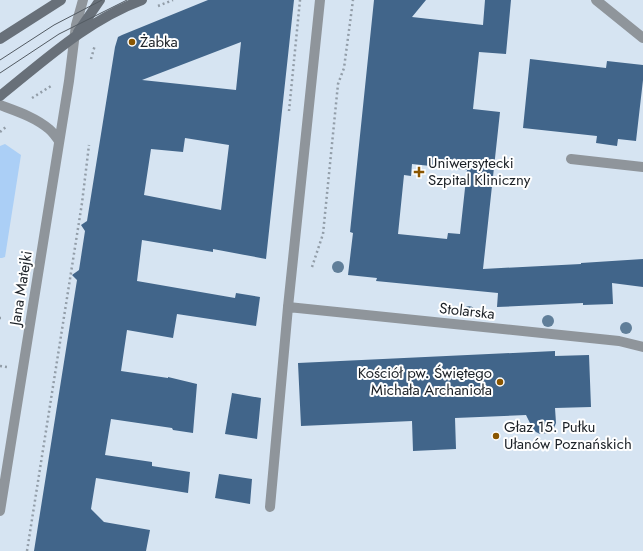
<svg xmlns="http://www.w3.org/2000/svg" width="643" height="551" font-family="Jost,sans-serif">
	<rect width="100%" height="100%" fill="#d6e4f2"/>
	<path fill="#abcff6" d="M5 144 21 155 5 257 2 258H0V146Z"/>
	<path fill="#41658a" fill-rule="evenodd" d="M208 0H294L266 259 213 249V252L142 240 137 281 235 298 236 293 260 297 256 326 177 314 173 338 127 330 121 371 168 378V377L197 384 193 433 173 430 172 428 111 419 105 455 152 462V466L190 472 188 493 96 478 91 509 104 522 150 530 146 551H34L77 280 72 275 79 270 85 231 81 225 87 221 115 47 118 37 122 35ZM241 42 236 90 142 80ZM185 138 229 145 221 210 144 195 151 149 183 152Z
		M374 0H426L412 17 483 25 485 0H511L506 54 479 52 473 109 500 112 483 269 581 264V263L643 259V287L612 283 613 304 583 305V303L497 307 498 293 376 281 377 278 348 275 353 233 350 232ZM412 164 467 170 460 234 448 233 447 239 398 234 404 175 411 176Z
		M530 59 606 68 607 61 643 65V80L636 141 618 139 617 146 596 143 597 136 523 128Z
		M555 351V356L589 355 591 407 555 408 556 423 554 428 548 433 540 434 536 432 533 429 526 415 455 418 456 449 413 451 412 421 301 426 298 363Z
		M232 393 261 398 257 439 225 434Z
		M219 474 252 479 250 504 215 498Z"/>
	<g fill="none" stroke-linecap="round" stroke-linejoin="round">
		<path stroke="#929da8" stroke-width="2.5" stroke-dasharray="2 3" stroke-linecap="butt" d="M158 6 173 0
			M91 59 95 45
			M32 98 51 86
			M289 111 300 0
			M0 132 7 126
			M312 267 323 234 338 84 344 68 353 0
			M0 318H1
			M0 366 7 367
			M27 551 82 203 89 145"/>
		<path stroke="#8f959b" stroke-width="10" d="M596 0 643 38
			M571 159 643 167
			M270 507 288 307 619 341 643 347"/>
		<path stroke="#8f959b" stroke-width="10" d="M0 105C16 111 35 117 49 129 53 132 56 137 59 141
			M288 307 320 0
			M0 511 69 81 76 25 83 0"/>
		<path stroke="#687079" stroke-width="10" d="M78 32 100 0
			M0 39 61 0
			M0 96C45 60 88 20 142 0"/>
		<path stroke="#525a62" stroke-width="1" d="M0 60 54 25 102 0
			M0 73 59 34 127 0"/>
	</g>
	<g fill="#607e99">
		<circle cx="338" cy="267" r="6"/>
		<circle cx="469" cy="312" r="6"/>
		<circle cx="548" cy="321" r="6"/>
		<circle cx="626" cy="328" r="6"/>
	</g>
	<g fill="#8a5601" stroke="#fff" stroke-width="1.5">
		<circle cx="132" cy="42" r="4"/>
		<path d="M417 166h4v4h4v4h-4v4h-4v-4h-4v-4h4z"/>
		<circle cx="500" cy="382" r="4"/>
		<circle cx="496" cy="436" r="4"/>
	</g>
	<g text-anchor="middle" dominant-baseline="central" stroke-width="4" stroke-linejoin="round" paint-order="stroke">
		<g font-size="15" fill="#1b2026" stroke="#fff" text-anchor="start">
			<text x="140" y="42">Żabka</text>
			<text x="428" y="163">Uniwersytecki<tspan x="428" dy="17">Szpital Kliniczny</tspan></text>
			<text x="492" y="373" text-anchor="end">Kościół pw. Świętego<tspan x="492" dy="17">Michała Archanioła</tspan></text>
			<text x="504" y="427">Głaz 15. Pułku<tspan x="504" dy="17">Ułanów Poznańskich</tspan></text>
		</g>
		<g font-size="15" fill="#1b2026" stroke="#fff">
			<text transform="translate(21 288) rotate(-81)">Jana Matejki</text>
			<text transform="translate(467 311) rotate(6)">Stolarska</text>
		</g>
	</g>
</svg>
